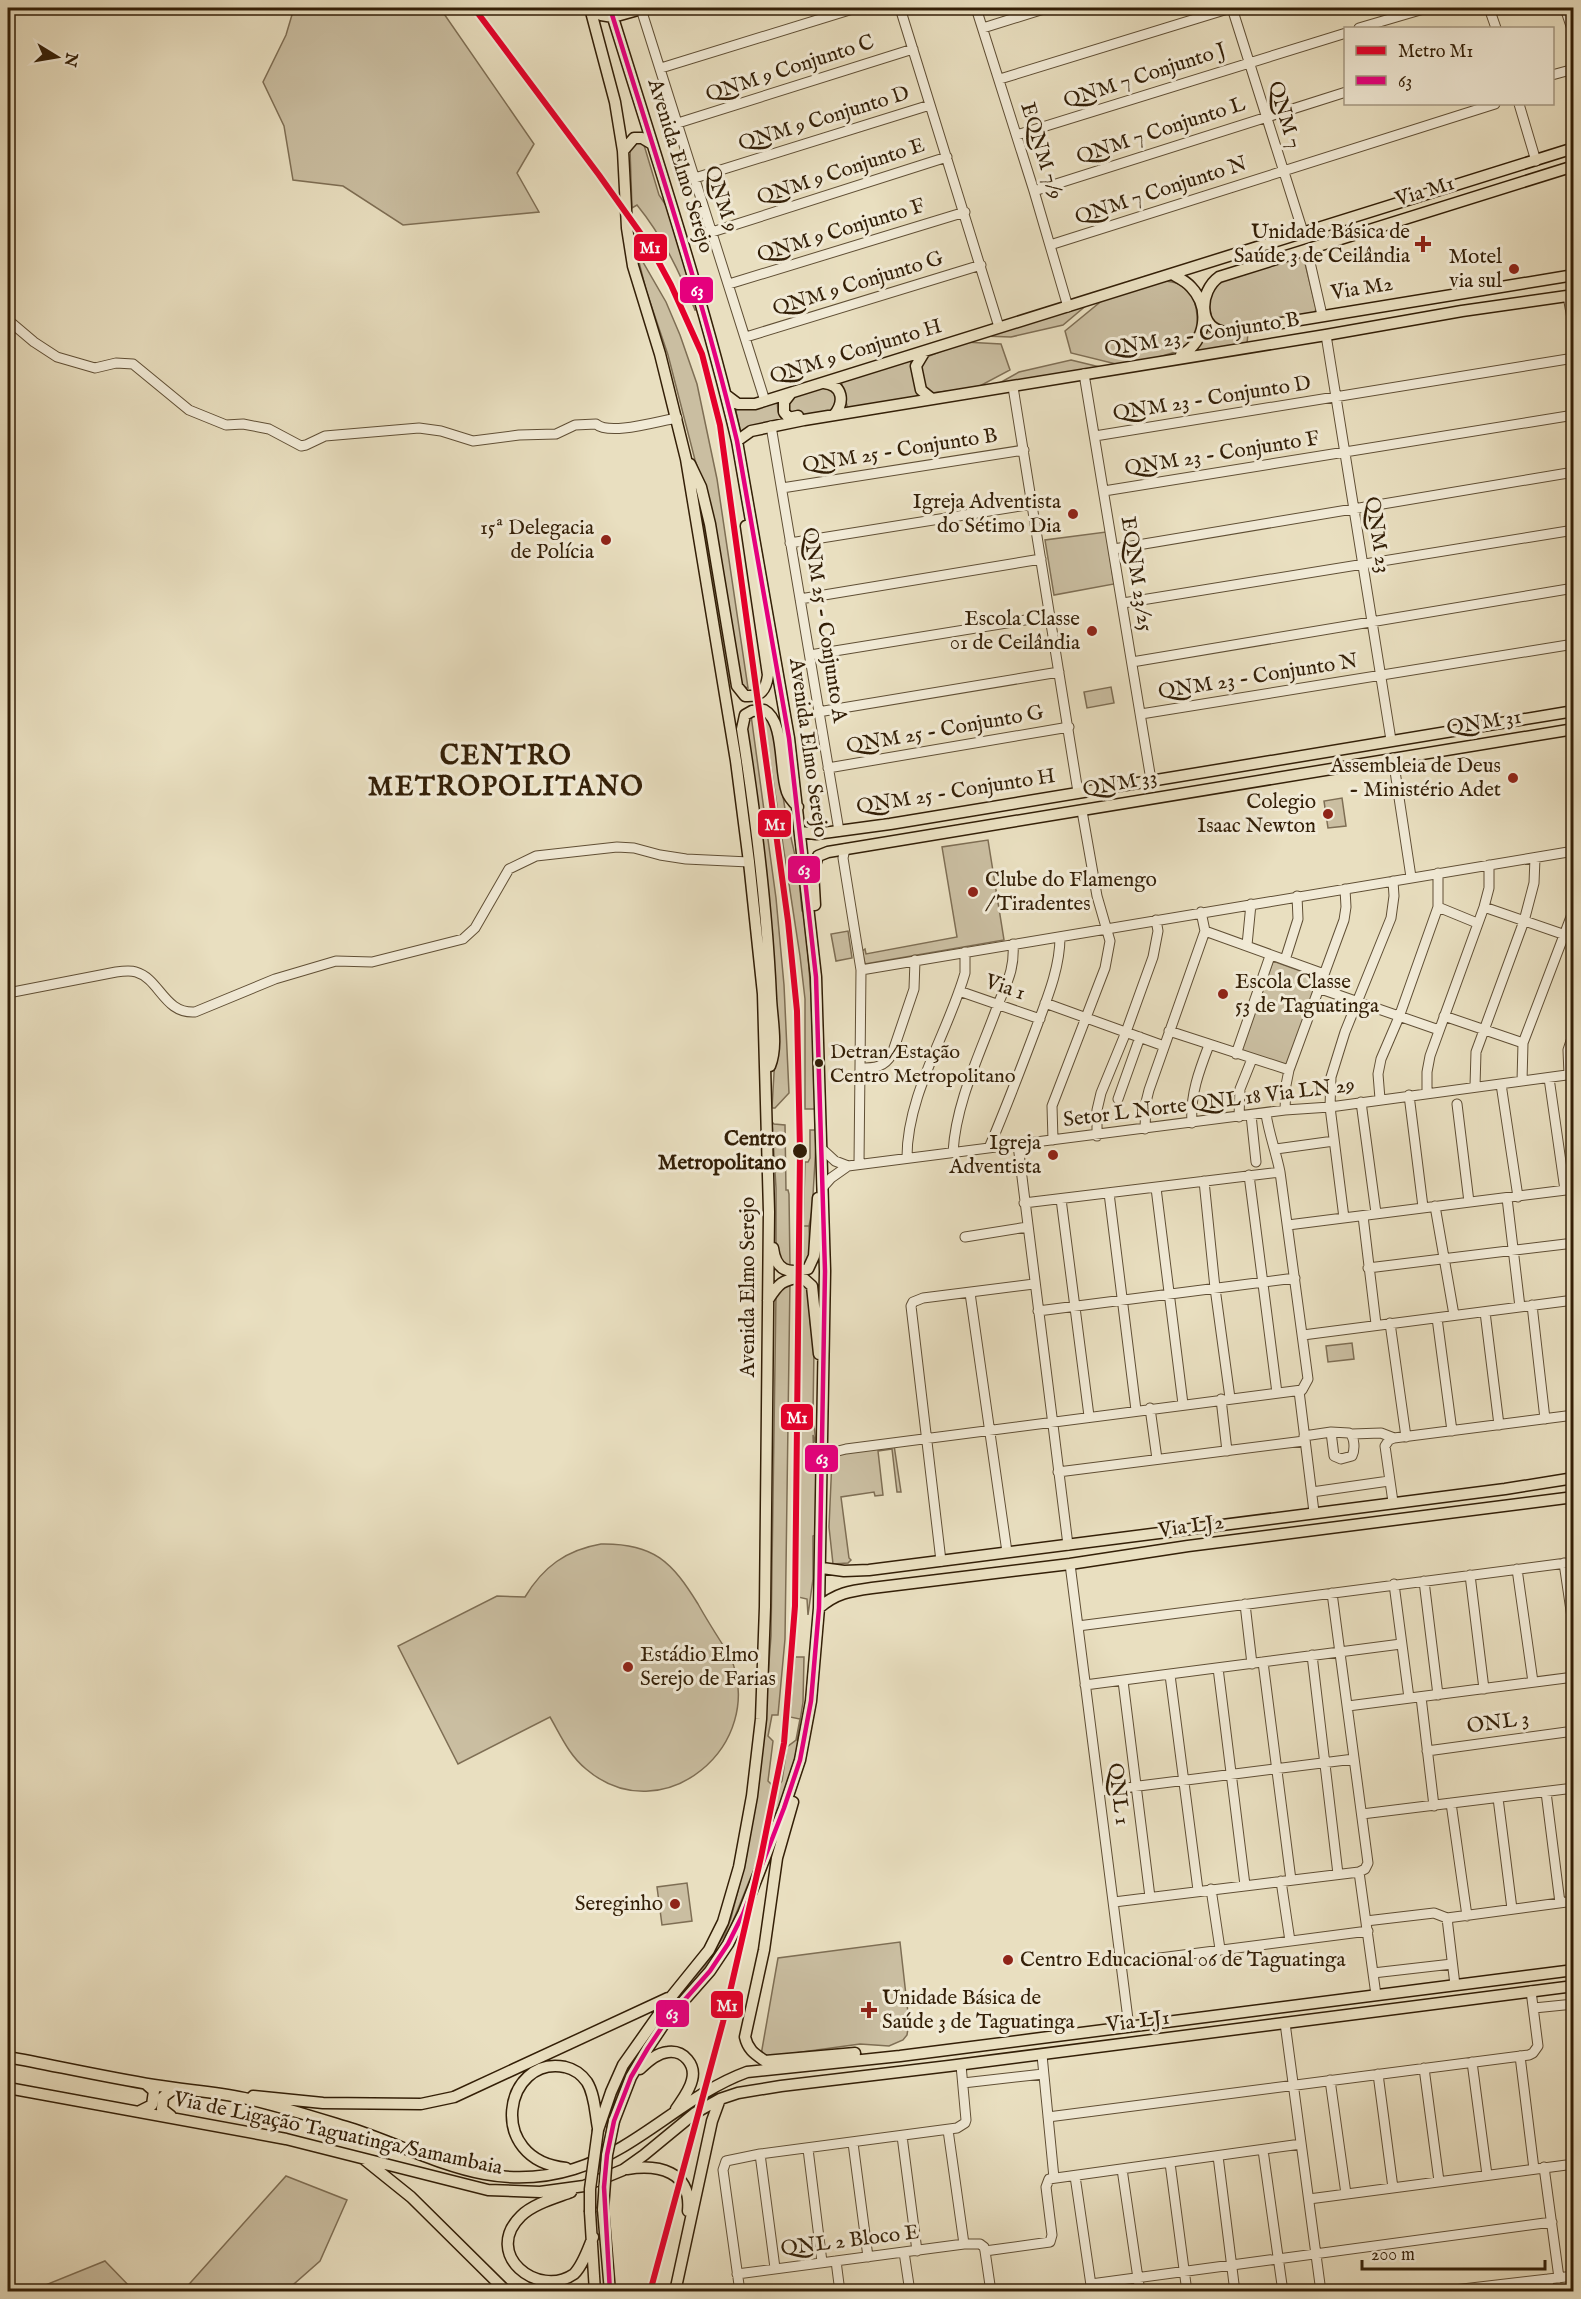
<svg xmlns="http://www.w3.org/2000/svg" width="1581" height="2299" font-family="'IM FELL English',serif">
	<rect width="100%" height="100%" fill="#e9dfc0"/>
	<filter id="stains"><feTurbulence type="fractalNoise" baseFrequency=".00333" numOctaves="4"/><feColorMatrix values="0 0 0 0 .2 0 0 0 0 .09 0 0 0 0 .02 0 0 0 .5 -.17"/></filter>
	<radialGradient id="worn" r=".72"><stop offset=".6" stop-color="#630" stop-opacity="0"/><stop offset="1" stop-color="#630" stop-opacity=".3"/></radialGradient>
	<path fill="#cabea1" stroke="#7e6e54" stroke-width="1.5" d="M294 8H440L534 144 517 173 539 212 403 225 343 186 293 180 284 126 263 82 286 35Z
		M638 141 644 145 659 195 667 207 699 309 695 310C680 273 663 237 637 205L632 208 630 149Z
		M636 250 666 302 680 335 697 384 717 479 748 688 741 686 707 494 695 460 668 355 646 290Z
		M1298 257 1304 259 1316 308 1315 313 1225 329 1212 320 1208 298 1218 282Z
		M1160 281C1194 280 1199 305 1197 333L1182 350 1149 360 1120 365 1071 353 1065 331 1104 299Z
		M1088 304 1063 325 1011 337 983 336Z
		M1205 325 1219 336 1248 332 1247 344 1192 353Z
		M965 342 1001 344 1010 370 976 388 931 393 925 390 919 364 924 358Z
		M910 359 919 398 848 410 841 381Z
		M1071 360 1104 368 996 385 1019 372Z
		M826 386 832 388 838 401 830 412 814 415H791L787 406 793 396Z
		M777 401 778 411 782 421 741 434 735 407 749 409Z
		M1106 532 1114 584 1054 595 1045 540Z
		M1111 687 1114 703 1087 708 1084 692Z
		M763 714 771 721 786 815 798 869 802 911 805 914 811 996 817 1128 813 1195 815 1196 809 1226 810 1259 802 1267 805 1162H808L810 1158V1130H815L816 1109H805V999L800 956Z
		M751 715 776 898 784 985 789 1093 775 1108H772L775 1056 746 725Z
		M1342 798 1346 826 1328 828 1324 801Z
		M988 840 1004 940 865 964 862 951 865 949 866 954 957 937 942 847Z
		M848 931 852 958 836 961 831 934Z
		M1273 961 1320 978 1289 1068 1241 1051Z
		M772 1122 774 1124 785 1125 786 1190H788L789 1194 790 1267H786L776 1256V1188Z
		M790 1280 785 1639 778 1715H772L768 1736 773 1741 768 1781 772 1785H779L782 1781 787 1747 796 1740 800 1719 790 1717 795 1657H804L803 1702 797 1740H800L786 1790 727 1936 709 1965 642 2045 622 2083 607 2127 605 2126 620 2082 632 2058 674 2001 706 1964 725 1934 731 1918 746 1859 763 1742 771 1636 776 1294Z
		M801 1280 810 1290V1321L814 1348 813 1413 816 1445 813 1435 814 1458H817L816 1535 813 1536V1579L808 1615 807 1599 798 1597Z
		M1352 1343 1354 1359 1328 1362 1326 1346Z
		M894 1445 901 1492H897L892 1449 878 1451 883 1495 875 1496 874 1492 841 1497 849 1558 851 1560 848 1563 833 1564 829 1527 832 1459 836 1455Z
		M601 1544C654 1543 672 1562 698 1604 708 1622 719 1639 730 1656 769 1745 662 1834 586 1769 569 1755 561 1736 550 1717L458 1764 398 1646 497 1596 525 1597C543 1567 566 1550 601 1544Z
		M687 1883 692 1921 662 1925 657 1887Z
		M900 1942 909 2022 907 2035 903 2040 889 2046 860 2044 773 2056 761 2055 778 1958Z
		M286 2176 347 2200 320 2261 286 2291H183Z
		M105 2261 134 2291H37L38 2288Z"/>
	<g fill="none" stroke-linecap="round" stroke-linejoin="round">
		<path stroke="#7b6b50" stroke-width="1.5" d="M803 1226H810"/>
		<g stroke="#604f35" stroke-width="11">
			<path id="minor" d="M900 8 999 327
				M976 8 1034 191 1068 307
				M1232 8 1303 232
				M1489 8 1496 28
				M1565 8 1574 35
				M641 9 765 401
				M983 28 1047 8
				M1359 28 1427 8
				M661 68 856 8
				M1552 75 1574 69
				M1000 79 1231 8
				M1519 104 1536 161
				M678 123 913 49
				M1017 135 1346 33
				M695 178 930 105
				M1034 191 1346 92
				M712 232 947 157
				M1050 245 1495 104
				M1307 249 1322 315
				M729 284 965 212
				M1568 296 1574 330
				M8 320 34 342 57 357 95 368 116 363 133 364 189 410 226 425 243 424 269 429 301 446 306 445 325 436 419 428 441 431 473 441 519 435 556 434 575 425 596 424C610 436 658 421 677 418
				M1326 335 1391 740
				M746 337 981 265
				M1084 374 1151 780
				M1013 387 1078 792
				M771 426 839 831
				M1095 436 1574 358
				M782 488 1024 450
				M1104 491 1574 415
				M790 543 1033 504
				M1114 549 1574 472
				M800 599 1041 559
				M1123 603 1574 530
				M810 655 1050 616
				M1132 662 1574 588
				M818 712 1059 672
				M1141 714 1574 644
				M1393 758 1411 877
				M828 768 1069 727
				M845 849 843 858 861 970 859 1164
				M1438 907 1477 923
				M1484 907 1574 938
				M1205 931 1324 974
				M1247 945 1251 904
				M1285 960 1298 919 1297 896
				M861 970 1574 851
				M1318 988 1439 1030
				M959 991 1040 1019
				M8 993 116 972C123 971 130 970 136 972 160 979 164 1014 195 1012L275 979 336 961 372 962 463 939 475 928 509 869 536 856 617 847 634 848 660 855 686 859 749 862
				M1045 1003 1164 1046
				M1444 1016 1523 1043
				M1169 1031 1289 1070
				M1236 1054 1270 956
				M860 1068C874 1068 884 1068 892 1054L914 989 915 960
				M1569 1075 1568 1050 1574 1032
				M1549 1078 1565 1190
				M1522 1081 1523 1043 1574 909
				M1501 1084 1518 1197
				M1475 1086 1476 1052 1524 921 1534 883 1535 858
				M1427 1092V1072L1430 1056 1484 907 1489 888V865
				M1409 1095 1423 1207
				M1118 1099 1140 1037
				M1380 1099 1378 1074 1381 1059 1399 1017 1438 907V873
				M1361 1102 1376 1213
				M1457 1104 1469 1202
				M1285 1110 1286 1085 1289 1070 1344 920 1346 907 1345 889
				M1251 1115 1256 1162
				M1239 1117 1240 1089 1252 1059
				M1192 1123C1190 1095 1199 1071 1209 1045
				M1145 1129 1146 1102 1149 1090 1205 931 1201 912
				M1097 1136V1110L1101 1093 1126 1032 1153 957 1158 931 1156 920
				M1053 1140 1052 1106 1105 968 1110 941 1097 896 1082 811
				M1018 1145 1068 1545
				M989 1148C1005 1110 1020 1071 1035 1031 1046 1001 1060 969 1060 937
				M822 1149 835 1161 848 1166 1285 1110 1330 1107 1574 1074
				M1276 1149 1334 1141
				M953 1152C956 1103 979 1056 996 1010 1005 985 1015 972 1013 944
				M907 1157C907 1094 948 1033 965 973V952
				M1249 1175 1277 1393
				M1204 1181 1215 1288 1230 1398
				M823 1187 831 1178 848 1166
				M1156 1188 1183 1404
				M1109 1193 1136 1410
				M1507 1198 1520 1307
				M1061 1199 1089 1416
				M1024 1203 1280 1172
				M1435 1206 1454 1315
				M1363 1216 1376 1324
				M1344 1218 1330 1107 1331 1077 1345 1032 1391 918 1394 896 1393 881
				M1288 1225 1574 1189
				M965 1237 1027 1227
				M1368 1268 1574 1243
				M970 1293 1007 1552
				M1532 1305 1545 1419
				M1038 1311 1295 1278
				M1485 1312 1499 1425
				M1437 1318 1452 1431
				M1390 1323 1406 1437
				M1303 1335 1574 1300
				M1299 1391 1314 1512
				M1221 1399 1227 1451
				M1150 1408 1157 1459
				M1352 1434 1381 1433 1394 1438
				M1304 1436 1331 1432 1349 1433C1355 1437 1355 1450 1352 1456L1341 1459 1334 1456 1331 1432
				M823 1464 834 1452 846 1449 1302 1390 1308 1379 1280 1172C1276 1152 1269 1134 1266 1114
				M1058 1472 1304 1441
				M1312 1492 1389 1481
				M1393 1502 1385 1446 1389 1440 1394 1438 1574 1415
				M941 1561 911 1306 913 1302 923 1298 1034 1284
				M1564 1563 1574 1631
				M1070 1564 1129 2027
				M1517 1569 1533 1682
				M1470 1575 1484 1689
				M1424 1581 1438 1695
				M1394 1584 1409 1698
				M1245 1604 1252 1664
				M1078 1626 1574 1562
				M1312 1655 1338 1874
				M1263 1662 1291 1880
				M1218 1668 1245 1885
				M1170 1675 1198 1890
				M1123 1681 1150 1897
				M1085 1685 1401 1644
				M1421 1697 1434 1806
				M1348 1706 1574 1677
				M1427 1751 1574 1731
				M1099 1791 1354 1759
				M1546 1792 1560 1903
				M1498 1798 1512 1909
				M1451 1803 1467 1916
				M1362 1814 1574 1788
				M1359 1872 1376 1995
				M1281 1881 1290 1941
				M1211 1889 1220 1949
				M1114 1902 1359 1872 1365 1869 1368 1863 1332 1593
				M1447 1918 1455 1985
				M1366 1921 1434 1913 1447 1918 1574 1901
				M1121 1963 1368 1931
				M1373 1973 1452 1964
				M1534 2008 1574 2004
				M1285 2023 1321 2292
				M1042 2055 1054 2178
				M1520 2056 1534 2169
				M1472 2062 1487 2175
				M1424 2068 1439 2181
				M1378 2074 1393 2188
				M1330 2080 1346 2194
				M963 2083 1043 2074
				M1048 2117 1529 2055 1533 2053 1538 2046 1531 1991
				M948 2130 964 2244
				M902 2136 917 2251
				M853 2143 868 2257
				M808 2149 822 2262
				M1263 2150 1283 2292
				M760 2154 775 2268
				M1218 2156 1235 2292
				M1170 2163 1187 2292
				M1544 2167 1559 2278
				M1122 2169 1140 2292
				M1075 2176 1092 2292
				M1309 2199 1574 2164
				M985 2251 1050 2242 1052 2235 1046 2187 1049 2179 1301 2144
				M904 2252 910 2292
				M836 2261 840 2292
				M737 2274 964 2244H980L984 2247 985 2251 991 2292
				M1548 2279 1549 2292
				M1091 2284 1552 2222
				M740 2292 723 2170 726 2161 760 2154 957 2128 965 2123 966 2120 961 2065
				M1437 2292 1574 2276"/>
		</g>
		<g stroke="#331f07" stroke-width="13">
			<path id="major" d="M590 8 615 102 623 151 627 228 633 266 660 354 686 459 736 761 749 862 763 994 769 1212 765 1607 761 1719 752 1796 739 1867 723 1922 709 1950 671 1997 623 2065 611 2092 598 2130
				M595 8 601 15 613 17 645 8
				M610 8C654 151 702 294 737 441L789 738 816 977 825 1271 819 1608 811 1701 800 1760 784 1808 743 1914 728 1944 710 1971 666 2021 648 2048 631 2077 614 2121
				M623 151 634 138H642L652 144
				M1574 166 1219 277C1199 291 1197 330 1227 332L1574 275
				M1172 274C1179 278 1186 281 1191 287 1211 308 1206 342 1181 355
				M925 351 916 366 921 390 932 399
				M824 383C843 385 845 402 834 415
				M791 393 784 402V412L789 418 798 416
				M726 395 738 404H755L1574 148
				M737 441 751 431 804 420 1326 335 1462 311 1574 295
				M690 464 701 487 710 524 737 686 745 696C761 697 766 690 768 675L746 526
				M801 832 816 834 890 824 1574 711
				M815 905 813 871 818 856 828 852 1574 729
				M770 1066C778 1046 772 1020 771 998 767 908 756 818 742 729L745 715 752 711 764 710C785 721 779 770 787 792 789 798 794 803 798 807
				M773 1248C776 1271 788 1274 808 1269L814 1256 818 1198
				M768 1300C779 1283 782 1280 802 1277L812 1286 819 1354
				M822 1568 844 1571 869 1570 1505 1489 1574 1478
				M819 1608C836 1593 850 1591 872 1588L1070 1564 1188 1546 1574 1497
				M793 1802 777 1858 764 1950 745 2037C748 2050 755 2054 765 2061L855 2053
				M8 2057C56 2066 105 2077 154 2085 184 2090 215 2092 244 2098 280 2106 317 2118 353 2129 430 2155 490 2195 574 2169 639 2149 684 2095 747 2072L900 2056 1574 1970
				M640 2069C648 2061 657 2053 668 2052 684 2050 696 2065 692 2080 690 2090 682 2100 676 2109
				M8 2088 286 2139 488 2190 540 2192 584 2186 623 2170 644 2155 695 2113 720 2099 738 2093 781 2086 949 2066 1574 1986
				M253 2096 323 2103 421 2104 454 2097 668 1998
				M140 2111 152 2105 154 2091 146 2084
				M171 2116 162 2109 163 2097 175 2088
				M365 2160 411 2197 507 2292
				M566 2168C485 2160 504 2055 565 2067 574 2069 582 2075 587 2082 595 2095 595 2113 598 2128
				M627 2169C658 2164 692 2171 688 2211
				M571 2192C555 2198 533 2204 521 2216 482 2254 538 2299 574 2274 583 2265 588 2249 593 2237
				M603 2209 610 2292
				M590 2212 595 2292
				M675 2292 712 2121 720 2099"/>
		</g>
		<use href="#minor" stroke="#f1ead6" stroke-width="9"/>
		<use href="#major" stroke="#e9dfc0" stroke-width="10"/>
		<g stroke="#331f07" stroke-width="13" stroke-linecap="butt">
			<path id="major-bridge" d="M603 2209 607 2155 614 2121
				M590 2212V2189L598 2130"/>
		</g>
		<use href="#major-bridge" stroke="#e9dfc0" stroke-width="10"/>
		<g stroke="#f1ead6" stroke-width="9">
			<path id="bus-1" d="M610 2292 604 2187 607 2155 614 2121 631 2077 648 2048 666 2021 710 1971 728 1944 743 1914 784 1808 800 1760 811 1701 819 1608 825 1271 816 977 789 738 737 441C702 294 654 151 610 8"/>
		</g>
		<use href="#bus-1" stroke="#e5007d" stroke-width="4.5"/>
		<g stroke="#f1ead6" stroke-width="10">
			<path id="metro-1" d="M474 8 599 175 651 248 671 285 702 354 720 425 788 921 797 1011 800 1151 795 1606 784 1743 761 1857 723 2022 650 2292"/>
		</g>
		<use href="#metro-1" stroke="#e4002b" stroke-width="6"/>
	</g>
	<g fill="#8f2418" stroke="#f1ead6" stroke-width="2">
		<path d="M1420 235h6v6h6v6h-6v6h-6v-6h-6v-6h6z"/>
		<circle cx="1514" cy="269" r="6"/>
		<circle cx="1073" cy="514" r="6"/>
		<circle cx="606" cy="540" r="6"/>
		<circle cx="1092" cy="631" r="6"/>
		<circle cx="1513" cy="778" r="6"/>
		<circle cx="1328" cy="814" r="6"/>
		<circle cx="973" cy="892" r="6"/>
		<circle cx="1223" cy="994" r="6"/>
		<circle cx="1053" cy="1155" r="6"/>
		<circle cx="628" cy="1667" r="6"/>
		<circle cx="675" cy="1904" r="6"/>
		<circle cx="1008" cy="1960" r="6"/>
		<path d="M866 2001h6v6h6v6h-6v6h-6v-6h-6v-6h6z"/>
	</g>
	<g fill="#331f07" stroke="#f1ead6" stroke-width="2">
		<circle cx="819" cy="1063" r="5"/>
		<circle cx="800" cy="1151" r="8"/>
	</g>
	<g text-anchor="middle" dominant-baseline="central" stroke-width="6" stroke-linejoin="round" paint-order="stroke">
		<g font-size="20" fill="#331f07" stroke="#f1ead6" text-anchor="start">
			<text x="830" y="1052">Detran/Estação<tspan x="830" dy="24">Centro Metropolitano</tspan></text>
		</g>
		<g font-size="21" fill="#331f07" stroke="#f1ead6">
			<text transform="translate(790 69) rotate(-18)">QNM 9 Conjunto C</text>
			<text transform="translate(1145 76) rotate(-18)">QNM 7 Conjunto J</text>
			<text transform="translate(1284 115) rotate(73)">QNM 7</text>
			<text transform="translate(824 119) rotate(-17)">QNM 9 Conjunto D</text>
			<text transform="translate(1161 131) rotate(-18)">QNM 7 Conjunto L</text>
			<text transform="translate(1041 151) rotate(73)">EQNM 7/9</text>
			<text transform="translate(680 166) rotate(73)">Avenida Elmo Serejo</text>
			<text transform="translate(841 172) rotate(-18)">QNM 9 Conjunto E</text>
			<text transform="translate(1161 191) rotate(-18)">QNM 7 Conjunto N</text>
			<text transform="translate(1425 192) rotate(-17)">Via M1</text>
			<text transform="translate(721 199) rotate(72)">QNM 9</text>
			<text transform="translate(841 231) rotate(-17)">QNM 9 Conjunto F</text>
			<text transform="translate(858 284) rotate(-17)">QNM 9 Conjunto G</text>
			<text transform="translate(1362 289) rotate(-9)">Via M2</text>
			<text transform="translate(1202 335) rotate(-9)">QNM 23 - Conjunto B</text>
			<text transform="translate(856 352) rotate(-17)">QNM 9 Conjunto H</text>
			<text transform="translate(1212 399) rotate(-9)">QNM 23 - Conjunto D</text>
			<text transform="translate(900 451) rotate(-9)">QNM 25 - Conjunto B</text>
			<text transform="translate(1222 454) rotate(-9)">QNM 23 - Conjunto F</text>
			<text transform="translate(1377 535) rotate(81)">QNM 23</text>
			<text transform="translate(1136 574) rotate(81)">EQNM 23/25</text>
			<text transform="translate(824 625) rotate(81)">QNM 25 - Conjunto A</text>
			<text transform="translate(1258 677) rotate(-9)">QNM 23 - Conjunto N</text>
			<text transform="translate(1484 723) rotate(-9)">QNM 31</text>
			<text transform="translate(945 730) rotate(-10)">QNM 25 - Conjunto G</text>
			<text transform="translate(808 748) rotate(82)">Avenida Elmo Serejo</text>
			<text transform="translate(1120 784) rotate(-10)">QNM 33</text>
			<text transform="translate(956 792) rotate(-9)">QNM 25 - Conjunto H</text>
			<text transform="translate(1005 988) rotate(19)">Via 1</text>
			<text transform="translate(1209 1103) rotate(-7)">Setor L Norte QNL 18 Via LN 29</text>
			<text transform="translate(748 1287) rotate(-90)">Avenida Elmo Serejo</text>
			<text transform="translate(1191 1527) rotate(-8)">Via LJ2</text>
			<text transform="translate(1498 1723) rotate(-8)">ONL 3</text>
			<text transform="translate(1118 1794) rotate(83)">QNL 1</text>
			<text transform="translate(1138 2022) rotate(-7)">Via LJ1</text>
			<text transform="translate(338 2134) rotate(12)">Via de Ligação Taguatinga/Samambaia</text>
			<text transform="translate(850 2241) rotate(-7)">QNL 2 Bloco E</text>
		</g>
		<g font-size="21" fill="#331f07" stroke="#f1ead6" text-anchor="end">
			<text x="1410" y="232">Unidade Básica de<tspan x="1410" dy="24">Saúde 3 de Ceilândia</tspan></text>
			<text x="1502" y="257">Motel<tspan x="1502" dy="24">via sul</tspan></text>
			<text x="1061" y="502">Igreja Adventista<tspan x="1061" dy="24">do Sétimo Dia</tspan></text>
			<text x="594" y="528">15ª Delegacia<tspan x="594" dy="24">de Polícia</tspan></text>
			<text x="1080" y="619">Escola Classe<tspan x="1080" dy="24">01 de Ceilândia</tspan></text>
			<text x="1501" y="766">Assembleia de Deus<tspan x="1501" dy="24">- Ministério Adet</tspan></text>
			<text x="1316" y="802">Colegio<tspan x="1316" dy="24">Isaac Newton</tspan></text>
			<text x="985" y="880" text-anchor="start">Clube do Flamengo<tspan x="985" dy="24">/ Tiradentes</tspan></text>
			<text x="1235" y="982" text-anchor="start">Escola Classe<tspan x="1235" dy="24">53 de Taguatinga</tspan></text>
			<text x="1041" y="1143">Igreja<tspan x="1041" dy="24">Adventista</tspan></text>
			<text x="640" y="1655" text-anchor="start">Estádio Elmo<tspan x="640" dy="24">Serejo de Farias</tspan></text>
			<text x="663" y="1904">Sereginho</text>
			<text x="1020" y="1960" text-anchor="start">Centro Educacional 06 de Taguatinga</text>
			<text x="882" y="1998" text-anchor="start">Unidade Básica de<tspan x="882" dy="24">Saúde 3 de Taguatinga</tspan></text>
		</g>
		<g font-size="21" font-weight="bold" fill="#331f07" stroke="#f1ead6" text-anchor="end">
			<text x="786" y="1139">Centro<tspan x="786" dy="24">Metropolitano</tspan></text>
		</g>
		<g font-size="27" font-weight="bold" letter-spacing="1.5" fill="#331f07" stroke="#f1ead6">
			<text x="506" y="757">CENTRO<tspan x="506" dy="31">METROPOLITANO</tspan></text>
		</g>
	</g>
	<g stroke="#f1ead6" stroke-width="2">
		<rect x="633" y="233" width="35" height="29" rx="6" fill="#e4002b"/>
		<rect x="679" y="276" width="35" height="28" rx="6" fill="#e5007d"/>
		<rect x="757" y="809" width="35" height="29" rx="6" fill="#e4002b"/>
		<rect x="787" y="855" width="34" height="29" rx="6" fill="#e5007d"/>
		<rect x="780" y="1403" width="34" height="28" rx="6" fill="#e4002b"/>
		<rect x="804" y="1444" width="35" height="29" rx="6" fill="#e5007d"/>
		<rect x="710" y="1990" width="34" height="29" rx="6" fill="#e4002b"/>
		<rect x="655" y="1999" width="35" height="29" rx="6" fill="#e5007d"/>
	</g>
	<g font-size="16" text-anchor="middle" font-weight="bold" fill="#fff">
		<text x="650" y="253">M1</text>
		<text x="697" y="296">63</text>
		<text x="775" y="830">M1</text>
		<text x="804" y="875">63</text>
		<text x="797" y="1423">M1</text>
		<text x="822" y="1464">63</text>
		<text x="727" y="2011">M1</text>
		<text x="672" y="2019">63</text>
	</g>
	<rect width="1581" height="2299" fill="none" stroke="#e9dfc0" stroke-width="30"/>
	<rect x="9" y="9" width="1563" height="2281" fill="none" stroke="#331f07" stroke-width="3"/>
	<rect x="15" y="15" width="1551" height="2269" fill="none" stroke="#331f07" stroke-width="1.5"/>
	<rect x="1344" y="27" width="210" height="78" fill="#f1ead6" stroke="#a59983" stroke-width="1.5"/>
	<rect x="1356" y="46" width="30" height="9" fill="#e4002b" stroke="#a59983" stroke-width="1.5"/>
	<text x="1398" y="57" font-size="18" fill="#331f07">Metro M1</text>
	<rect x="1356" y="76" width="30" height="9" fill="#e5007d" stroke="#a59983" stroke-width="1.5"/>
	<text x="1398" y="87" font-size="18" fill="#331f07">63</text>
	<g transform="translate(57 57) rotate(101)" stroke="#f1ead6" stroke-width="4.5" paint-order="stroke">
	<path d="M0-4.5L10 22L0 15L-10 22Z" fill="#331f07"/>
	<text y="-9" font-size="16" font-weight="bold" text-anchor="middle" fill="#331f07">N</text>
	</g>
	<path d="M1362 2260v9h183v-9" fill="none" stroke="#331f07" stroke-width="3"/>
	<text x="1371" y="2260" font-size="18" fill="#331f07" stroke="#f1ead6" stroke-width="4.5" paint-order="stroke">200 m</text>
	<rect width="100%" height="100%" filter="url(#stains)"/>
	<rect width="100%" height="100%" fill="url(#worn)"/>
</svg>
